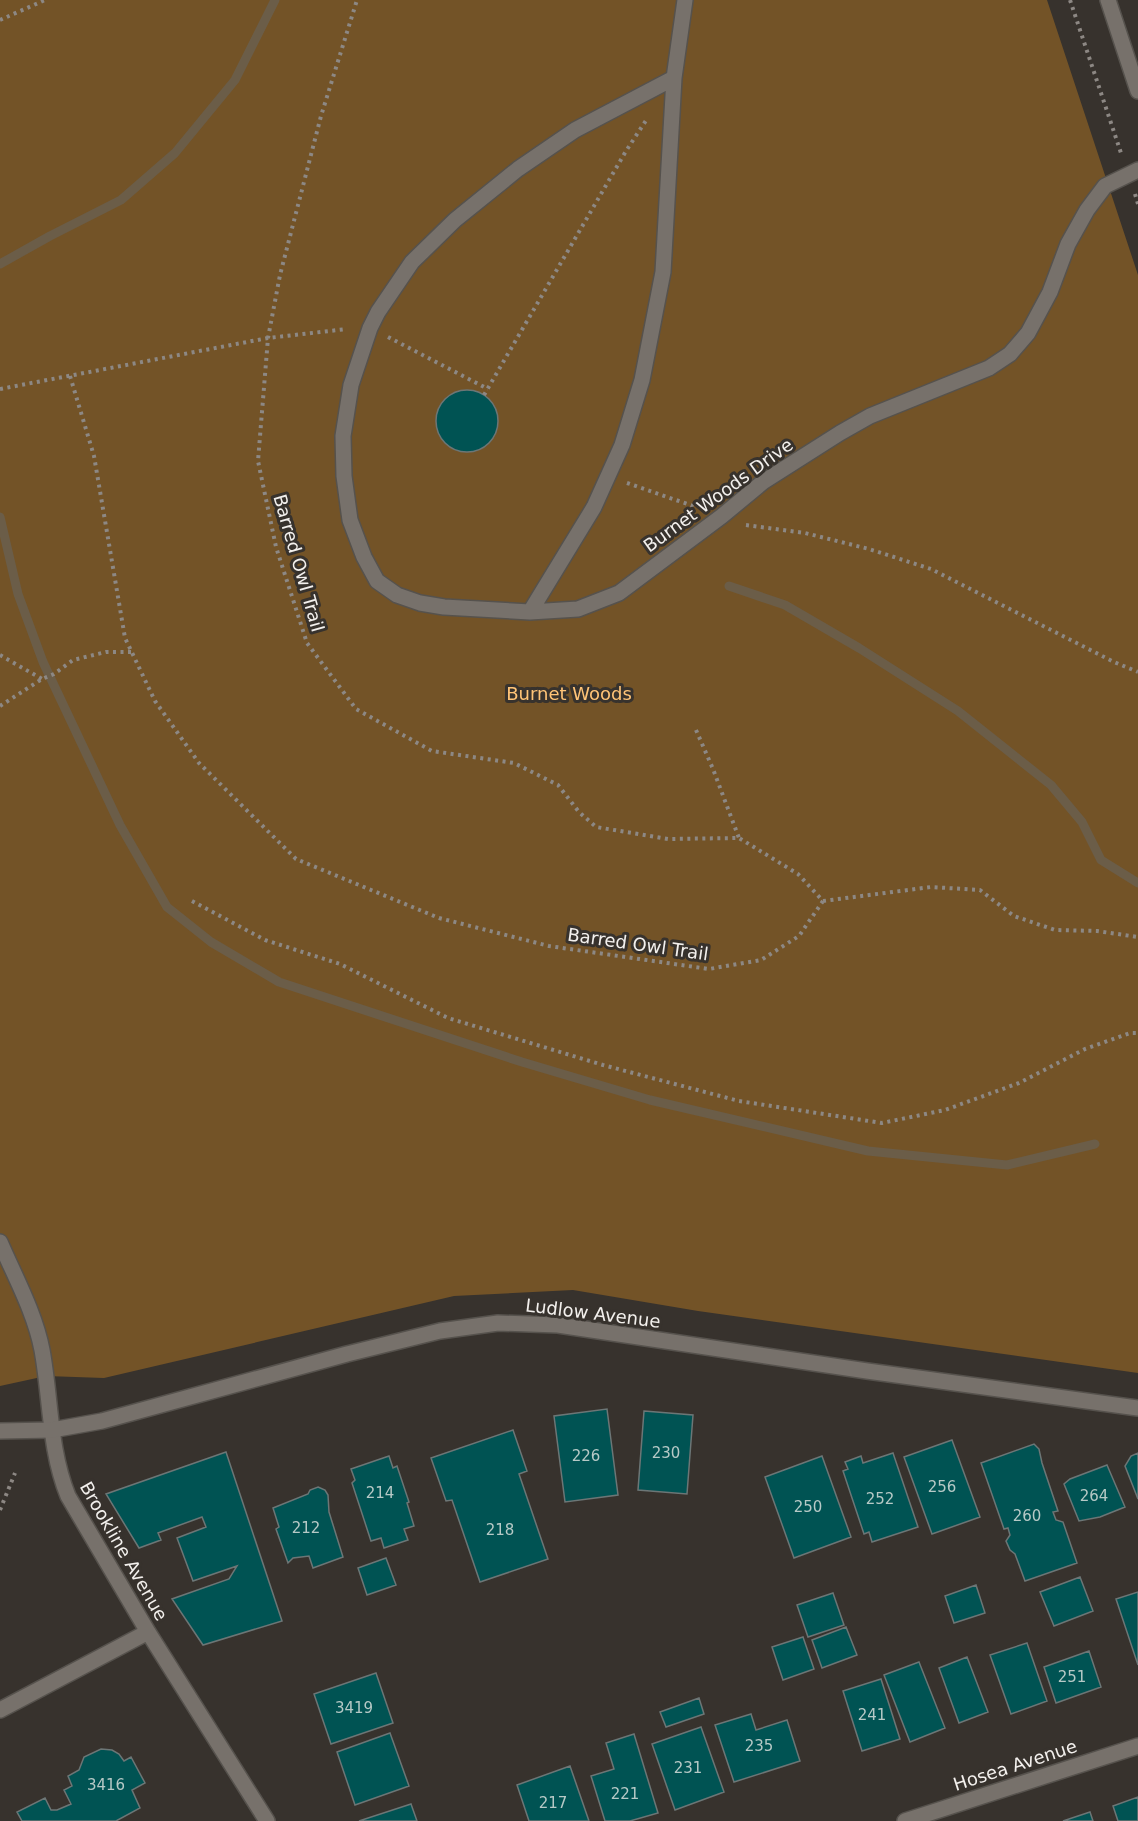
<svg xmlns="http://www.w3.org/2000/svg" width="1138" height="1821" font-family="'DejaVu Sans',sans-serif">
	<rect width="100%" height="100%" fill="#37322d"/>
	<path fill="#735327" d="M0 0H1047L1138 275V1373L698 1311 573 1290 454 1296 104 1378 46 1376 0 1386Z"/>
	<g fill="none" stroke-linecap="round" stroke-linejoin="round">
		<path stroke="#6b5d48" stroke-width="9" d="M0 264 50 236 121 200 175 153 235 80 275 0
			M0 517 18 594 43 662 120 825 167 907 211 942 279 982 522 1062 650 1100 868 1151 1007 1165 1095 1144
			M729 586 785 605 859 648 958 711 1051 785 1082 822 1101 860 1138 883"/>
	</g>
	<path fill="#005353" stroke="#6c7676" stroke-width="1.5" d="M436 421a31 31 0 1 1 62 0a31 31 0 1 1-62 0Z
		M607 1409 618 1495 565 1502 554 1416Z
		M644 1411 693 1415 687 1494 638 1490Z
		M513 1430 527 1471 519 1474 548 1559 480 1582 452 1500 446 1501 431 1458Z
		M952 1440 980 1517 932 1534 904 1457Z
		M1034 1444 1039 1449 1042 1463 1058 1511 1053 1512 1056 1520 1063 1522 1077 1563 1025 1581 1015 1554 1010 1550 1006 1541 1010 1535 1008 1528 1004 1529 981 1463Z
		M226 1452 282 1621 203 1645 172 1599 229 1579 237 1566 193 1581 177 1538 206 1527 202 1517 158 1533 161 1540 139 1548 106 1494Z
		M893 1453 918 1527 872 1542 869 1532 864 1534 843 1471 848 1469 845 1462 861 1456 863 1463Z
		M1138 1453V1499L1125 1466 1131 1456Z
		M389 1456 393 1468 397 1466 409 1502 407 1503 414 1526 404 1529 408 1540 384 1548 381 1538 371 1541 352 1483 355 1480 351 1469Z
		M822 1456 851 1537 794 1558 765 1477Z
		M1107 1465 1125 1507 1100 1517 1079 1521 1064 1484 1070 1479Z
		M318 1487 325 1490 328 1495 329 1512 343 1557 313 1568 309 1556 293 1558 288 1563 276 1529 279 1527 273 1508 308 1494 310 1490Z
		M386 1558 396 1585 367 1595 358 1568Z
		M1080 1577 1093 1611 1054 1626 1040 1592Z
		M976 1585 985 1613 954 1623 945 1596Z
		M1138 1592V1665L1116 1599Z
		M833 1593 844 1625 808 1637 797 1605Z
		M846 1627 857 1655 822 1668 812 1640Z
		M803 1637 814 1669 783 1680 772 1647Z
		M1027 1643 1047 1701 1011 1714 990 1655Z
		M1089 1651 1101 1687 1056 1703 1044 1667Z
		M967 1657 988 1712 959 1723 939 1668Z
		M919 1662 945 1728 910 1742 884 1675Z
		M376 1673 393 1723 331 1744 314 1694Z
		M881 1679 900 1739 862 1751 843 1691Z
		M699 1698 704 1714 666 1727 660 1712Z
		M751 1714 756 1730 787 1720 800 1761 734 1782 715 1725Z
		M701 1727 724 1792 675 1810 652 1744Z
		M390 1733 409 1786 355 1805 337 1752Z
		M634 1734 658 1813 630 1821H605L591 1776 614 1769 606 1743Z
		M101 1749 112 1750 119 1754 124 1761 131 1757 145 1783 132 1790 140 1808 116 1821H22L17 1812 45 1798 51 1810H57L71 1804 64 1790 72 1786 68 1776 79 1770 84 1757Z
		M570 1766 589 1821H529L517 1785Z
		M1138 1797V1821H1118L1113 1806Z
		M411 1804 417 1821H359Z
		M1090 1812 1093 1821H1063Z"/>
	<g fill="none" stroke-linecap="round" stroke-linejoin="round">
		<g stroke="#56524d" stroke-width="18">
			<path id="street" d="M674 78 575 130 518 169 455 220 412 262 378 312 370 328 351 385 343 436 344 476 350 520 364 557 377 581 397 595 420 603 444 607 530 612 578 609 619 593 722 516 763 482 840 433 870 416 989 368 1010 354 1028 333 1050 292 1068 244 1087 210 1105 186 1138 170
				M530 612 594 507 622 445 642 380 663 272 674 78 685 0
				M0 1242C15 1277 35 1313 42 1350 51 1399 49 1449 68 1496L148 1632 267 1821
				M0 1710 148 1632
				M905 1821 1138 1746"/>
		</g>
		<g stroke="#56524d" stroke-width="18">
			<path id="secondary" d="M1108 0 1138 91
				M0 1431 52 1430 102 1421 347 1354 440 1331 498 1323 558 1325 867 1371 1138 1408"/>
		</g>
		<path stroke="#8d8884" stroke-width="4" stroke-dasharray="3 4.5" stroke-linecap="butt" d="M1070 0 1121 153
			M0 20 45 0
			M1135 194 1138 204
			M388 337 488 389
			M70 376 94 456 125 638 155 701 199 763 296 859 439 918 549 946 709 969 761 960 799 936 823 901 798 874 739 838 668 839 596 827 579 812 558 785 514 763 432 751 356 709 307 643 276 547 258 461 268 338 280 275 321 116 357 0
			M0 389 268 338 347 329
			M484 395 626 151 647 119
			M627 483 696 507
			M746 525 805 533 869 549 931 569 1114 662 1138 672
			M0 655 42 679
			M0 706 42 679 54 674 73 660 106 652H132
			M696 730 713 769 739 838
			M192 901 265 940 340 964 448 1018 603 1065 739 1101 882 1123 945 1110 1019 1083 1085 1049 1130 1033H1138
			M823 901 931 887 980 890 1014 916 1055 930 1097 931 1138 937
			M0 1510 15 1473"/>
		<use href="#street" stroke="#77716b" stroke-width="15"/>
		<use href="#secondary" stroke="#77716b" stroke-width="15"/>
	</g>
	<g text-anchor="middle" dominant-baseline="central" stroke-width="6" stroke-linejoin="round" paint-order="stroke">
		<g font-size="15" fill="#b6c9c6">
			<text x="666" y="1453">230</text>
			<text x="586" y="1456">226</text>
			<text x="942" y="1487">256</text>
			<text x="380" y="1493">214</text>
			<text x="1094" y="1496">264</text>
			<text x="880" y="1499">252</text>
			<text x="808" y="1507">250</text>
			<text x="1027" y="1516">260</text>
			<text x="306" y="1528">212</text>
			<text x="500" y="1530">218</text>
			<text x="1072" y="1677">251</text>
			<text x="354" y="1708">3419</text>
			<text x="872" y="1715">241</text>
			<text x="759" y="1746">235</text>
			<text x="688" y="1768">231</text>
			<text x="106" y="1785">3416</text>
			<text x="625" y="1794">221</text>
			<text x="553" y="1803">217</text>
		</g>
		<g font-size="18" fill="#f3f0ed" stroke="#37322d">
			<text transform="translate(718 495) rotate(-36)">Burnet Woods Drive</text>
			<text transform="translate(299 563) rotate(74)">Barred Owl Trail</text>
			<text transform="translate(638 944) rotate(8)">Barred Owl Trail</text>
			<text transform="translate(593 1313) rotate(7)">Ludlow Avenue</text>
			<text transform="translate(124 1551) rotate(60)">Brookline Avenue</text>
			<text transform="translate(1015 1765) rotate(-18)">Hosea Avenue</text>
		</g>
		<g font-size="18" fill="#ffc477" stroke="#37322d">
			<text x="569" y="693">Burnet Woods</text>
		</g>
	</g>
</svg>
